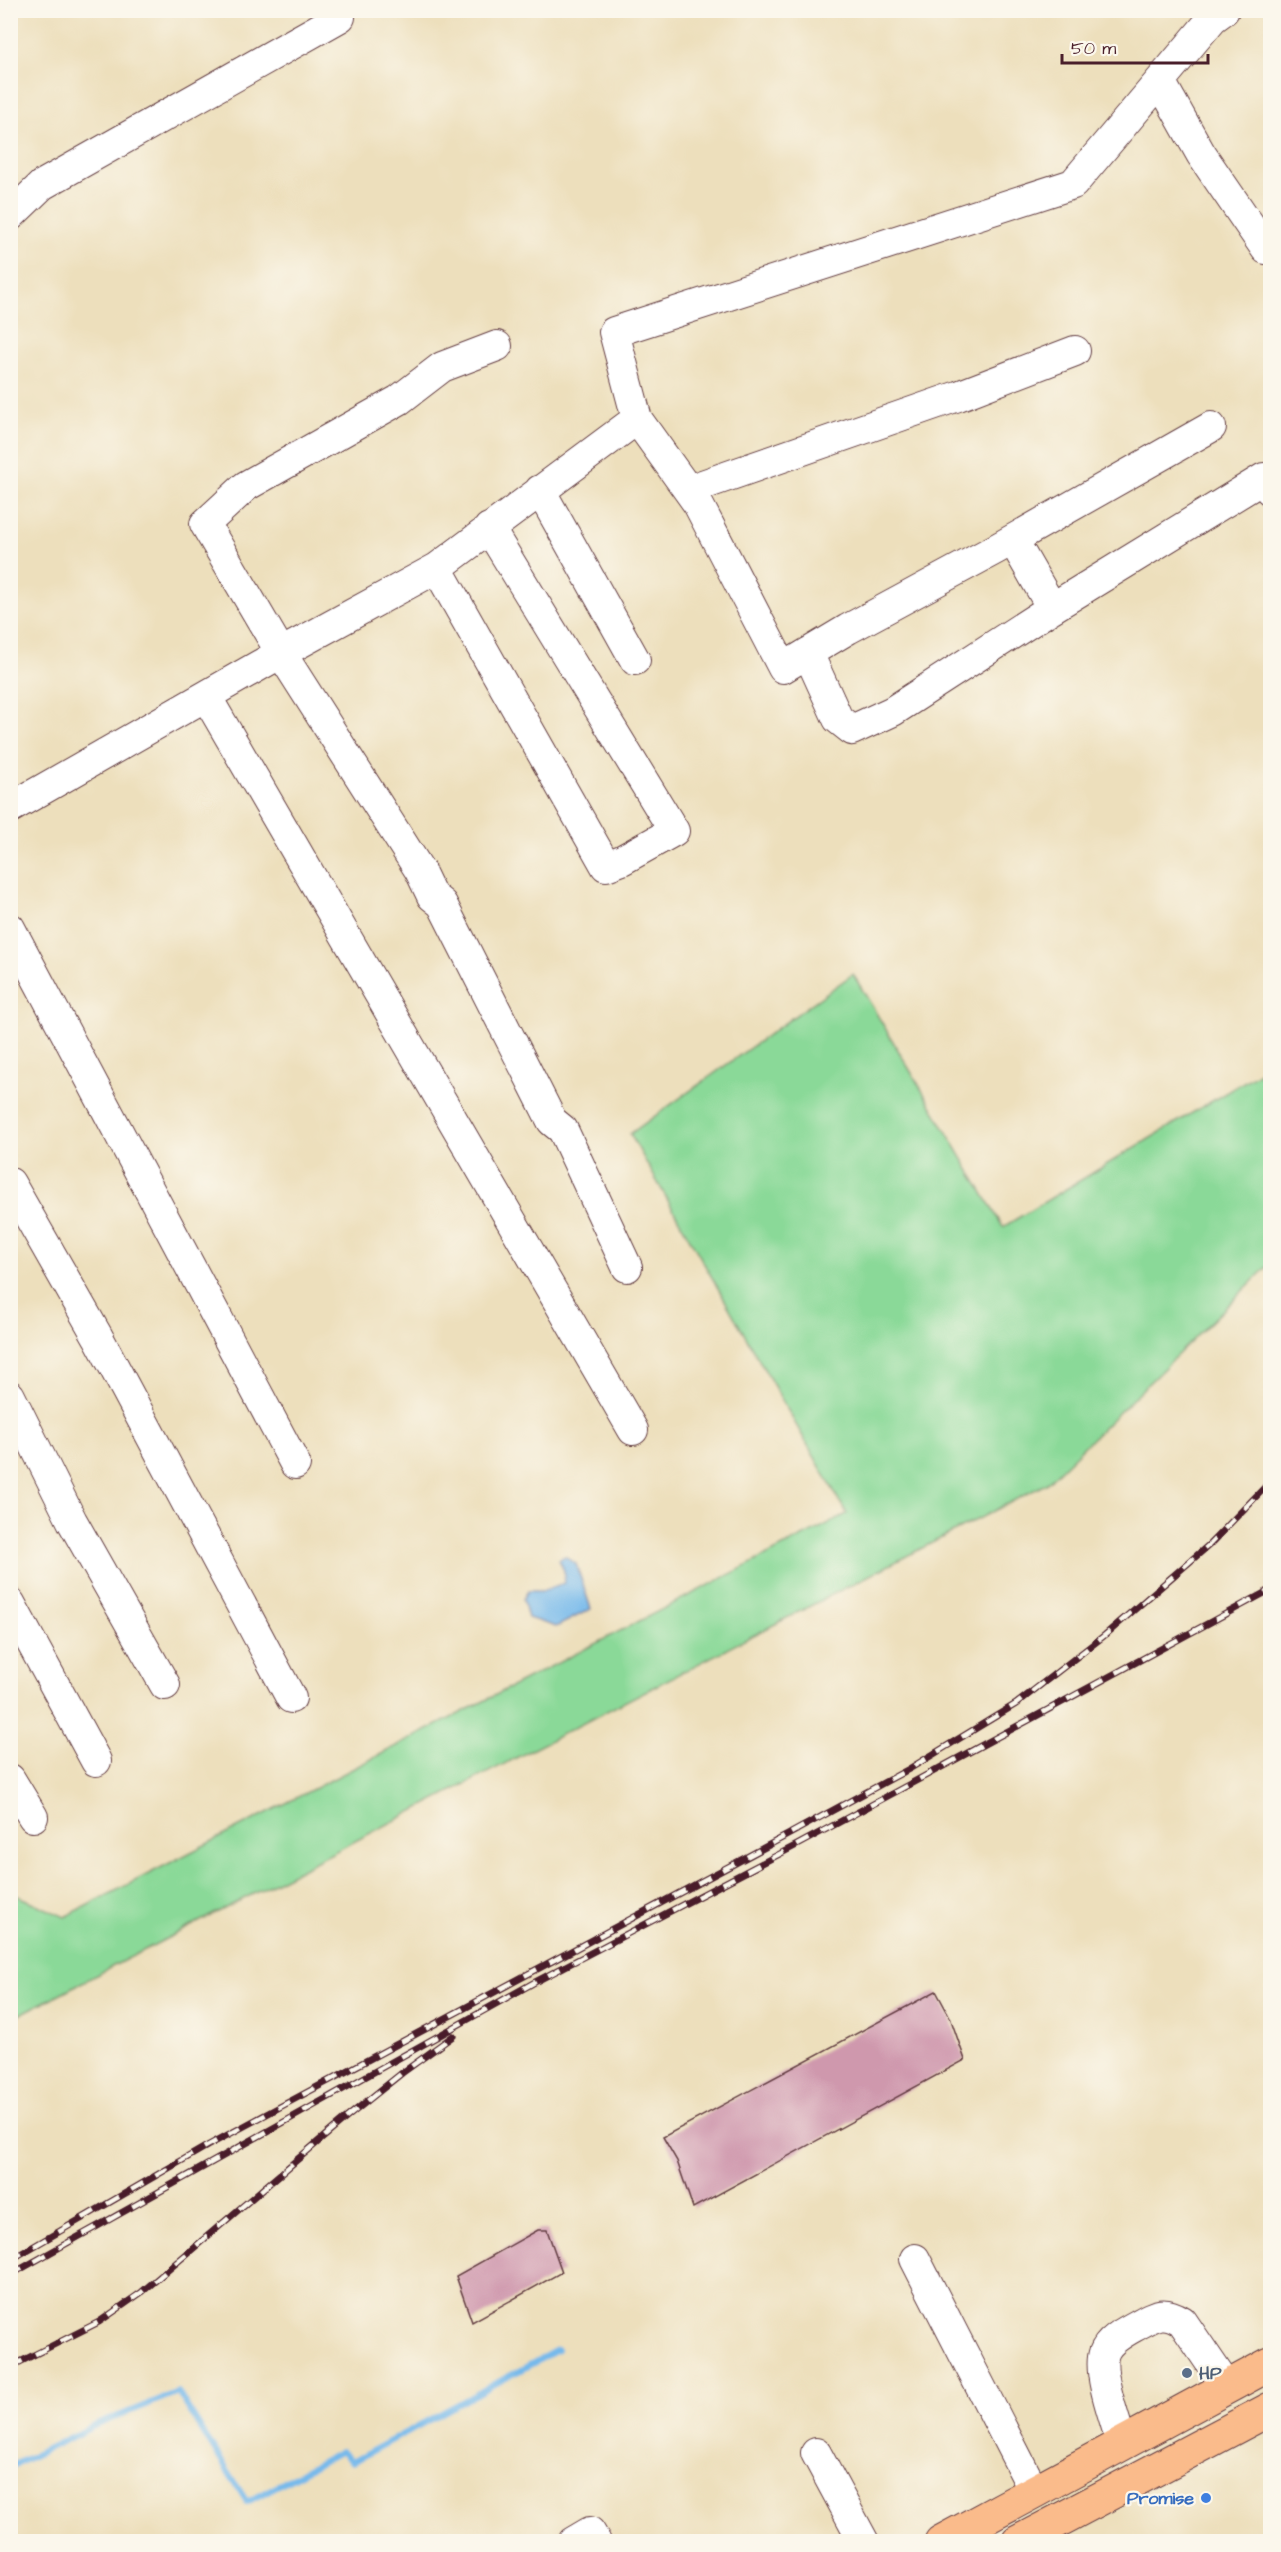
<svg xmlns="http://www.w3.org/2000/svg" width="1281" height="2552" font-family="'Architects Daughter',sans-serif">
	<rect width="100%" height="100%" fill="#fbf7ec"/>
	<filter id="ink" filterUnits="userSpaceOnUse"><feTurbulence type="fractalNoise" baseFrequency=".0167" numOctaves="2"/><feDisplacementMap in="SourceGraphic" scale="12" xChannelSelector="R" yChannelSelector="G"/><feConvolveMatrix kernelMatrix="1 2 1 2 8 2 1 2 1" color-interpolation-filters="sRGB"/></filter>
	<filter id="wash" filterUnits="userSpaceOnUse"><feTurbulence type="fractalNoise" baseFrequency=".008" numOctaves="4" result="noise"/><feDisplacementMap in="SourceGraphic" scale="24" xChannelSelector="R" yChannelSelector="G"/><feGaussianBlur stdDeviation="1.35" result="paint"/><feColorMatrix in="noise" values="0 0 0 0 0 0 0 0 0 0 0 0 0 0 0 0 0 1.4 0 .05"/><feComposite in="paint" operator="in"/></filter>
	<g filter="url(#wash)">
		<rect width="100%" height="100%" fill="#eddfbc"/>
		<path fill="#8ad998" stroke="#6a7c62" stroke-width="1.5" d="M853 974 1003 1227 1270 1066V1264L1046 1484 11 2019V1893L65 1917 847 1514 630 1134Z"/>
		<path fill="#76b9eb" stroke="#606c8b" stroke-width="1.5" d="M565 1556 576 1564 591 1609 556 1627 528 1618 523 1599 528 1591H542L564 1583V1571L559 1559Z"/>
		<g fill="none" stroke-linecap="round" stroke-linejoin="round">
			<path stroke="#76b9eb" stroke-width="6" d="M10 2467 96 2425 178 2392 247 2502 341 2451 352 2462 557 2350"/>
		</g>
		<g id="blocks">
			<path fill="#cf98ad" d="M936 1991 950 2017 965 2060 693 2208 677 2161 663 2137Z
				M538 2230H547L562 2272 472 2322 456 2276Z"/>
		</g>
	</g>
	<g filter="url(#ink)">
		<use href="#blocks" fill-opacity="0" stroke="#623c41" stroke-width="1.5"/>
		<g fill="none" stroke-linecap="round" stroke-linejoin="round">
			<g stroke="#623c41" stroke-width="32">
				<path id="minor" d="M1160 81 1201 154 1266 249
					M10 216 42 185 340 17
					M497 346 442 367 399 400 246 486 205 524 281 653 420 871 432 896 442 904 552 1121 563 1130 627 1267
					M637 419 698 504 783 668 848 629 996 549 1211 427
					M540 490 635 660
					M688 490 958 396 1075 351
					M1013 540 1052 608 1264 478 1270 490
					M437 568 606 866 622 860 674 831 489 528
					M808 653 838 719 852 730 893 711 1052 608
					M206 696 633 1430
					M10 808 281 653 437 568 637 419 614 332 1073 184 1213 18 1224 10
					M10 928 295 1464
					M10 1183 98 1337 291 1698
					M10 1396 72 1521 165 1685
					M10 1603 96 1761
					M10 1779 33 1817
					M915 2259 1034 2491
					M1122 2444C1116 2423 1097 2373 1104 2353 1109 2339 1127 2331 1139 2324 1157 2314 1164 2310 1182 2321L1227 2387
					M816 2453 864 2542
					M573 2542 590 2532 596 2542"/>
			</g>
			<g stroke="#623c41" stroke-width="35">
				<path id="major" d="M941 2542 1270 2364
					M1018 2542 1270 2409"/>
			</g>
			<use href="#minor" stroke="#fff" stroke-width="30"/>
			<use href="#major" stroke="#fabb8b" stroke-width="33"/>
			<g stroke="#4a1f2b" stroke-width="7">
				<path id="rail" d="M791 1833 909 1769 1016 1704 1105 1635 1209 1545 1270 1482
					M10 2260 207 2146 797 1830
					M10 2275 535 1982 795 1846 1270 1590
					M10 2367 99 2322 142 2292 346 2118 402 2073 453 2036"/>
			</g>
			<use href="#rail" stroke="#fbf7ec" stroke-width="4.5" stroke-dasharray="14" stroke-linecap="butt"/>
		</g>
	</g>
	<circle fill="#5c6f8a" stroke="#fbf7ec" stroke-width="2" cx="1187" cy="2373" r="6"/>
	<circle fill="#3f7fe0" stroke="#fbf7ec" stroke-width="2" cx="1206" cy="2498" r="6"/>
	<g text-anchor="middle" dominant-baseline="central" stroke-width="4.5" stroke-linejoin="round" paint-order="stroke">
		<g font-size="18" font-weight="bold" fill="#4e5e75" stroke="#fbf7ec" text-anchor="start">
			<text x="1199" y="2373">HP</text>
		</g>
		<g font-size="18" font-weight="bold" fill="#366cbe" stroke="#fbf7ec" text-anchor="end">
			<text x="1194" y="2498">Promise</text>
		</g>
	</g>
	<rect width="1281" height="2552" fill="none" stroke="#fbf7ec" stroke-width="36"/>
	<path d="M1062 54v9h146v-9" fill="none" stroke="#4a1f2b" stroke-width="3"/>
	<text x="1071" y="54" font-size="18" fill="#4a1f2b" stroke="#fbf7ec" stroke-width="4.5" paint-order="stroke">50 m</text>
</svg>
